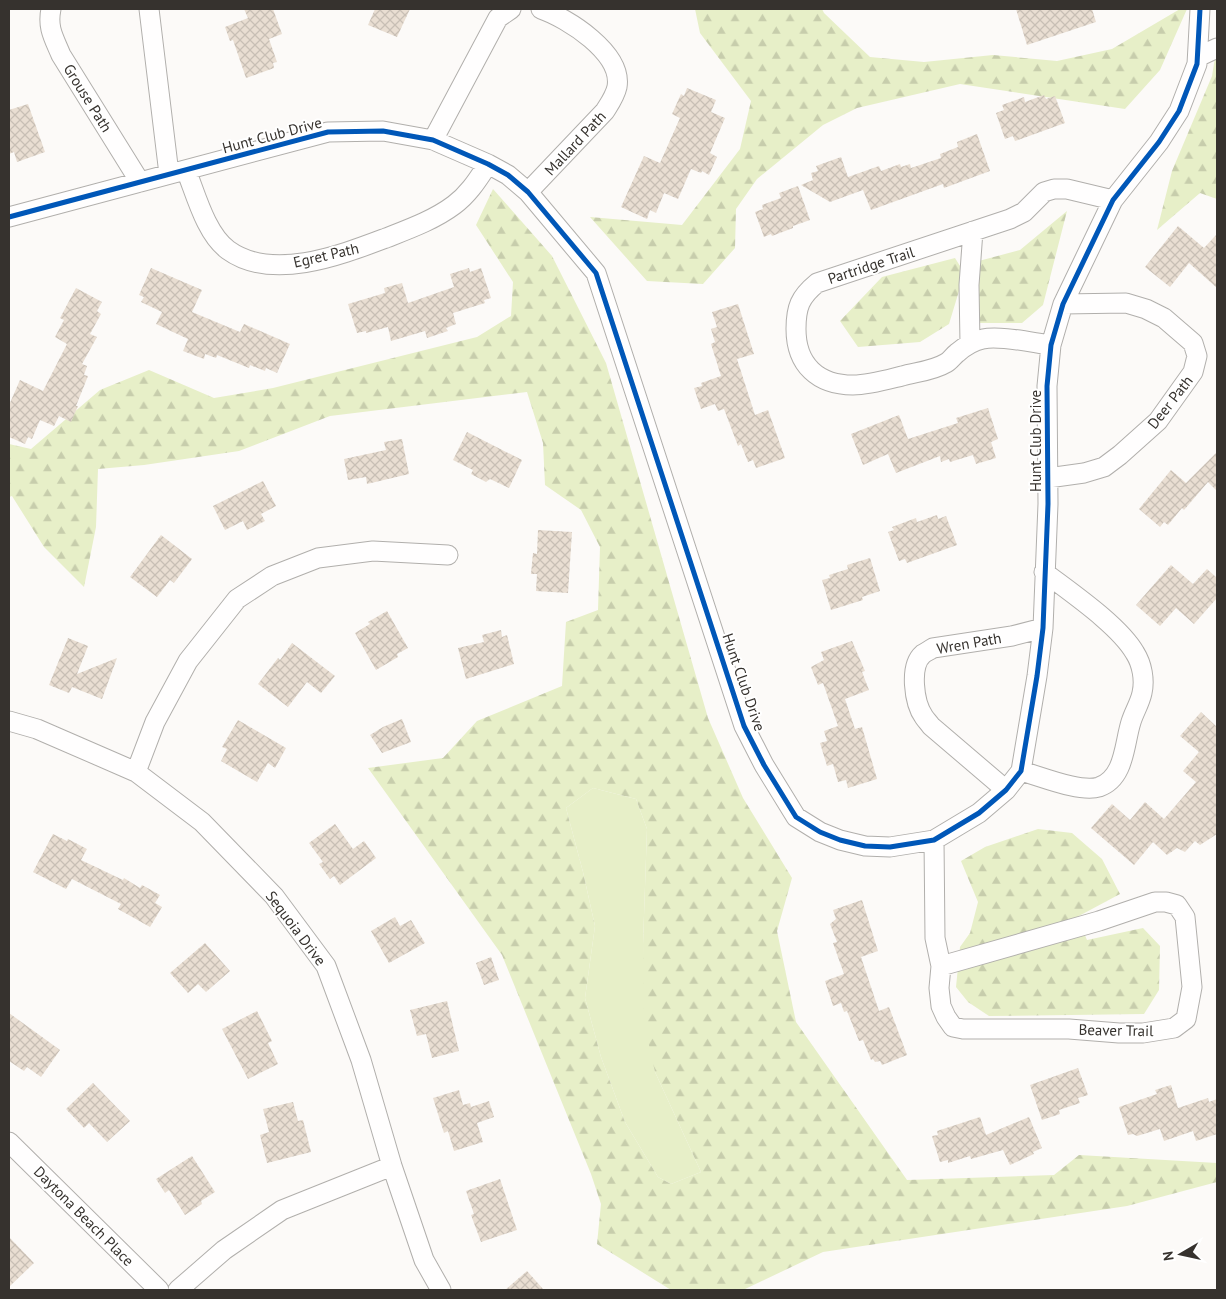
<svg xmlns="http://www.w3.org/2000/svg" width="1226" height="1299" font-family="'PT Sans',sans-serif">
	<defs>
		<pattern id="forest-firs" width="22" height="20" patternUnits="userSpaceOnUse" patternTransform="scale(1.25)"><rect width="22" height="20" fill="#e7efc8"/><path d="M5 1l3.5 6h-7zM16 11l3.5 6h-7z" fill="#c7cdac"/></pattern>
		<pattern id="building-cross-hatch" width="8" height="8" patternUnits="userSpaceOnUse" patternTransform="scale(1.25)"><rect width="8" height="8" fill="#e9ded2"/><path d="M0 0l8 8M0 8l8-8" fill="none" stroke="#c8bfb5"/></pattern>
	</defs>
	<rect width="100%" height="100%" fill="#fcfaf8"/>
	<path fill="#e7efc8" d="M593 788 636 799 647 829 643 944 655 1072 701 1172 671 1184 658 1177 625 1122 601 1057 585 998 595 926 583 872 566 808Z"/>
	<path fill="url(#forest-firs)" fill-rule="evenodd" d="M695 9H822L824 13 870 57 924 62 993 55 1057 61 1112 49 1180 9H1187L1160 70 1125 109 960 84 857 108 823 125 757 179 736 209 735 248 703 284 647 281 590 217 682 225 740 149 751 101 700 33Z
		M1217 45V199L1200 193 1157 230 1172 171 1212 76Z
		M493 189 552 256 606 363 708 718 743 798 792 878 777 931 796 1022 907 1180 1054 1175 1079 1155 1217 1163V1182L1127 1206 823 1252 743 1290H671L597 1244 601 1204 591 1174 502 955 368 768 443 758 477 721 562 686 566 622 598 610 600 547 581 510 545 485 543 443 527 392 330 416 239 451 144 465 98 469 96 527 84 587 44 547 12 496 9 497V444L31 449 100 390 149 370 214 398 273 388 477 337 511 316 513 282 476 225ZM593 788 636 799 647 829 643 944 644 1023 655 1072 701 1172 671 1184 658 1177 625 1122 601 1057 585 998 595 926 583 872 566 808Z
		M1067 211 1043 305 1022 323H980L959 291 949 324 920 342 858 347 840 321 882 277 955 258 960 266 1020 250Z
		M1038 829 1072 833 1102 859 1120 894 1077 917 1087 940 1143 928 1160 946 1159 990 1144 1014 989 1016 968 1002 956 987 960 947 970 933 978 902 961 861 985 847Z"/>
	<path fill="url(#building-cross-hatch)" d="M244 9H273L282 34 269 39 277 62 273 63 274 68 246 78 233 40 230 41 225 27 248 18Z
		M375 9H410L397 37 368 25Z
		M1016 9H1092L1096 22 1027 45Z
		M687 88 716 100 711 112 725 118 710 153 717 157 709 175 702 171 701 173 691 169 678 199 664 193 656 213 650 210 647 219 621 207 644 156 660 163 680 118 672 114 681 94 684 96Z
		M1044 95 1046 99 1055 96 1065 123 1015 141 1013 136 1005 139 996 113 1004 110 1002 105 1024 97 1025 102Z
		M28 104 45 152 17 162 14 152 9 154V110Z
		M977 134 990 171 944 188 943 184 871 210 863 190 830 202 801 185 813 180 811 173 818 171 816 166 841 157 848 177 879 166 881 171 900 164 901 167 910 164 911 168 941 158 940 154 958 147 957 142Z
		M798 186 810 220 793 226V228L772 236 771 234 764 237 755 212 763 209 762 205 781 198 779 193Z
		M1178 226 1204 248 1217 234V288L1189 263 1170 287 1145 267Z
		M151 268 202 290 192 312 240 332 244 324 290 344 277 373 266 368 265 371 250 365 249 368 217 355 216 358 205 354 204 359 183 351 188 339 156 324 162 312 141 302 144 297 139 295Z
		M469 268 470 272 481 268 491 298 484 300 485 303 453 313 456 324 446 328 448 331 427 338 425 331 391 341 388 327 366 333V331L357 333 348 304 385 293 384 288 402 283 408 303 454 287 450 274Z
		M76 288 102 302 97 311 101 314 90 334 97 337 82 364 87 366 84 375 88 376 76 406H78L71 422 59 416 54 426 40 420 32 439 28 437 25 444 9 437V405L20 380 43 391 67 344 55 337 64 320 60 318Z
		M738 304 754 354 737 359 755 415 768 410 785 458 756 468 753 460 748 462 741 444 738 446 724 409 718 411 715 404 701 409 694 388 702 386 701 383 721 376 711 344 715 342 711 329 717 327 712 312Z
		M988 408 998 439 991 442 996 458 976 464 973 455 950 462 949 459 941 462 940 456 896 473 888 454 863 465 851 434 899 415 908 439 958 423 956 418Z
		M467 432 522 460 509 488 490 479 486 482 471 474 473 470 453 460Z
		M402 439 409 474 367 484 366 477 348 480 344 459 386 450 384 442Z
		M1217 452V491L1208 482 1184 510 1182 508 1168 525 1164 522 1160 527 1139 509 1171 470 1186 483Z
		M263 481 276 506 261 514 265 521 247 530 243 521 225 530 213 506Z
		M937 515 938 519 946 516 957 545 907 563 905 559 899 561 888 532 894 530 892 527 916 518 917 522Z
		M538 530 572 532 568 593 536 591 537 574H531L533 553 537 554Z
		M161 535 192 559 174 583 170 580 157 597 130 577Z
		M870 558 880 591 862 597 863 600 831 610 822 580 830 578 829 575 848 569 847 565Z
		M1171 565 1193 584 1207 569 1217 578V598L1194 624 1176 608 1160 626 1136 605Z
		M387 611 408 648 397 654 398 657 376 670 355 633 370 624 368 622Z
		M501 630 502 637 507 635 514 664 466 679 458 648 484 642 482 635Z
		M68 638 88 646 77 674 117 658 102 699 72 687 69 693 49 685Z
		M852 641 865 671 862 672 869 690 845 699 855 729 862 727 877 779 848 788 846 780 838 782 833 764 827 766 820 743 827 741 824 731 838 726 823 683 818 685 811 667 824 660 821 652Z
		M292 643 335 676 321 693 307 682 288 707 258 684 278 658 280 660Z
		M1201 712 1217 727V834L1200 845 1195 841 1185 852 1177 848 1167 855 1153 842 1134 865 1091 828 1112 804 1130 820 1145 802 1164 819 1196 782 1183 771 1199 752 1180 736Z
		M402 719 411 742 382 753 370 735 383 727Z
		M238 720 286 748 275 768 268 763 257 782 221 761 227 749 222 747Z
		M335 824 353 849 364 841 376 858 340 885 334 876 330 879 319 864 323 862 309 843Z
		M53 834 67 841 68 839 87 849 81 860 123 880 124 878 140 888 142 885 160 895 155 903 162 907 150 927 118 909 121 904 72 879 66 889 33 872Z
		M862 900 878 951 861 957 879 1011 889 1007 907 1055 882 1065 880 1061 875 1062 873 1059 871 1060 863 1040 859 1041 847 1011 844 1012 841 1003 833 1006 825 981 844 974 833 943 837 942 830 924 836 919 833 910Z
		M395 917 400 926 411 920 425 943 389 963 371 931Z
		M205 943 230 971 206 992 198 984 188 993 170 973Z
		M491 957 499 980 484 985 476 963Z
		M447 1001 459 1051 432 1058 426 1034 417 1036 410 1010Z
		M257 1011 272 1041 268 1043 278 1064 248 1079 222 1029Z
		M9 1013 60 1050 41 1077 27 1067 24 1071 9 1061Z
		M1078 1068 1088 1095 1078 1098 1080 1103 1059 1110 1060 1114 1042 1120 1030 1085Z
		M93 1083 130 1121 107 1142 89 1123 84 1128 66 1109Z
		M1171 1085 1178 1108 1208 1098 1209 1102 1217 1099V1134L1196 1141 1193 1131 1164 1141 1160 1129 1137 1136 1133 1134 1128 1135 1119 1107 1157 1094 1155 1090Z
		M459 1090 463 1105 470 1103 471 1107 489 1101 494 1117 477 1123 483 1142 454 1151 448 1131 444 1133 433 1098Z
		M293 1102 298 1121 303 1120 311 1152 267 1163 260 1135 269 1132 263 1109Z
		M980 1117 986 1135 1029 1117 1042 1148 1033 1152 1034 1154 1010 1165 1003 1150 971 1159 970 1156 948 1163V1160L940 1162 932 1136 938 1135 937 1131Z
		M192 1156 215 1192 201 1201 202 1204 185 1215 169 1190 165 1193 156 1179Z
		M500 1179 517 1230 481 1242 471 1215 474 1214 466 1191Z
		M9 1237 34 1263 9 1287Z
		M527 1271 544 1290H505Z"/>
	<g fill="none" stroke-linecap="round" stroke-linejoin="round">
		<g stroke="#b1afac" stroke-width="21">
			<path id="street" d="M51 9C47 28 54 38 61 55L140 182
				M149 9 169 174
				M1198 57 1217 48
				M433 140 498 18 511 9
				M186 170C196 195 206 234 228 250 272 282 341 255 386 238 409 229 434 220 454 205 469 194 478 179 488 164
				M528 192 605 111C610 103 615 96 617 87 623 53 567 18 541 9
				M9 217 328 132 383 131 433 140 488 164 508 175 528 192 596 273 744 726 764 765 796 817 820 832 840 840 865 846 890 847 934 840 979 813 1006 790 1021 771 1037 676 1043 628 1048 504 1047 386 1051 345 1063 304 1113 200 1159 142 1179 111 1197 64 1200 9
				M970 343 969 285 973 231
				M1051 345C1034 343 999 335 983 339 973 341 965 346 957 353 953 356 950 361 946 363 933 371 916 372 902 376 886 380 869 385 853 385 818 385 796 365 796 329 796 307 800 297 817 283L1010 219 1024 212 1044 192 1054 189H1067L1113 200
				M1048 478 1084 473 1104 467 1120 455 1158 421 1193 372 1197 356 1193 343 1164 318 1146 309 1126 303 1063 304
				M9 721 37 729 136 772 202 822 274 896 326 966 361 1060 392 1166 424 1260 441 1290
				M1021 771C1040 776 1080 793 1099 787 1125 778 1124 744 1131 722 1134 712 1140 703 1142 693 1145 680 1142 664 1135 653 1119 625 1070 592 1044 572
				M136 772 155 722 188 661 237 599 272 576 318 558 373 551 448 555
				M1006 790 931 726C929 723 926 720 924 717 914 703 909 666 923 654 926 652 930 650 933 648L1012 636 1043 628
				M934 840 935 938 941 966 939 988 941 1006 946 1017 953 1027 963 1029H1069L1119 1033H1143L1174 1028 1186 1019 1192 987 1185 917 1177 905 1166 902H1155L1099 921 941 966
				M9 1142 159 1290
				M178 1290 224 1250 282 1210 392 1166"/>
		</g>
		<use href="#street" stroke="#fffefe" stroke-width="19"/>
		<g stroke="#fff" stroke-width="8">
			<path id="cycleway" d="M9 217 328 132 383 131 433 140 488 164 508 175 528 192 596 273 744 726 764 765 796 817 820 832 840 840 865 846 890 847 934 840 979 813 1006 790 1021 771 1037 676 1043 628 1048 504 1047 386 1051 345 1063 304 1113 200 1159 142 1179 111 1197 64 1200 9"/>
		</g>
		<use href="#cycleway" stroke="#0057b8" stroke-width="5"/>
	</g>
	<g text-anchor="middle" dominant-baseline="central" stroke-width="4" stroke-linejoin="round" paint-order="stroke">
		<g font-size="15" fill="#36322e" stroke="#fff">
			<text transform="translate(88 98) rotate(58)">Grouse Path</text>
			<text transform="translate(272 135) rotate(-15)">Hunt Club Drive</text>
			<text transform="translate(575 143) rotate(-47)">Mallard Path</text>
			<text transform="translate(326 255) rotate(-13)">Egret Path</text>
			<text transform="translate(871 265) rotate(-18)">Partridge Trail</text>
			<text transform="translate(1170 402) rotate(-52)">Deer Path</text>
			<text transform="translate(1035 441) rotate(-90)">Hunt Club Drive</text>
			<text transform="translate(969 643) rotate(-10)">Wren Path</text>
			<text transform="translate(744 682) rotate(71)">Hunt Club Drive</text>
			<text transform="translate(296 928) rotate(53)">Sequoia Drive</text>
			<text transform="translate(1116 1030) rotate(1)">Beaver Trail</text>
			<text transform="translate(84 1216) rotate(45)">Daytona Beach Place</text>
		</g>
	</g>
	<rect width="1226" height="1299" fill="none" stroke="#36322e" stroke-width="20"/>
	<g transform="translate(1181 1254) rotate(261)" stroke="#ffffff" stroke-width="4" paint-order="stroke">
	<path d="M0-4L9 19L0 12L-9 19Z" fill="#36322e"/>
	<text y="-8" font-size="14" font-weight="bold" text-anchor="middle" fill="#36322e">N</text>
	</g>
</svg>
